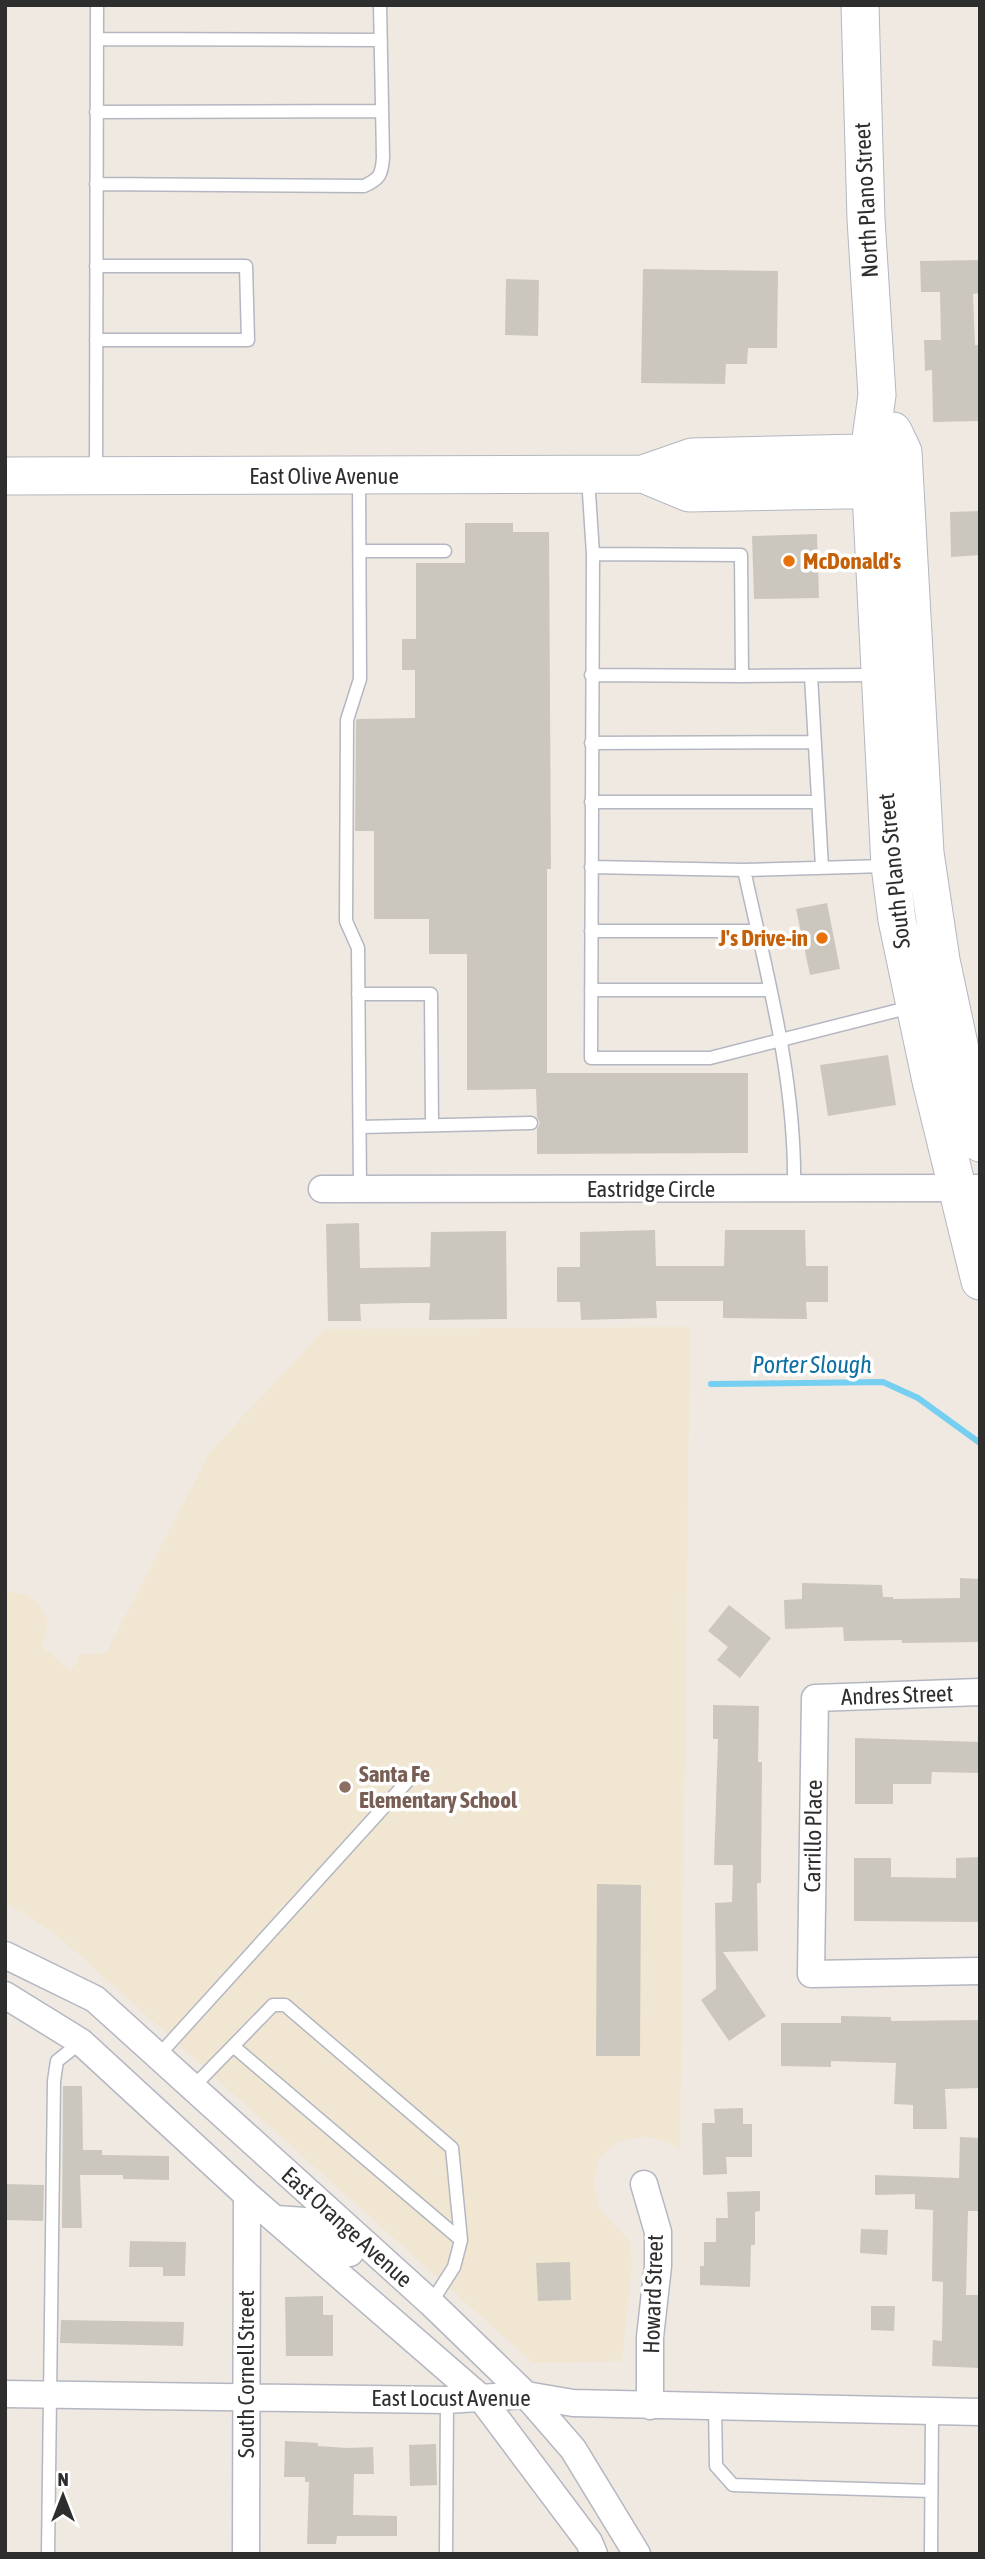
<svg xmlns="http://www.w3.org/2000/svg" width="985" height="2559" font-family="'Asap Condensed',sans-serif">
	<rect width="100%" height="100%" fill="#efe9e1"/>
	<path fill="#f0e6d1" d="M690 1327 680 2150 664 2141 651 2137H636L618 2142 599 2158 594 2183 599 2208 630 2242 632 2262 622 2361 533 2363 56 1934 5 1902V1592L26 1594 37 1601 48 1621 42 1647 70 1670 77 1663V1655L106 1653 210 1452 325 1329Z"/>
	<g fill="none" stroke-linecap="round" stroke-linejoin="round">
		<path stroke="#75cff0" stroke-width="6" d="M711 1384 883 1382 918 1398 980 1443"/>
	</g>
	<path fill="#cbc7bf" d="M980 260V293L973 294 975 345H980V421L933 422 932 370 925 371 924 340H941L940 292H921L920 261Z
		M643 269 778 271 777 348H748L747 364H726L725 384 641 383Z
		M506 279 539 280 538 336 505 335Z
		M980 511V555L951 557 950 512Z
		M465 523H513V532H549L551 869H547V1073H748V1153L537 1154V1129L540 1123 537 1117 536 1089 467 1090V954H429V919H374V831H355L356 721 357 719 415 718V670H402V639H416V563H465Z
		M817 534 819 598 754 599 752 536Z
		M827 903 840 969 810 975 796 909Z
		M888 1055 896 1105 828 1116 820 1065Z
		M359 1223 360 1268 430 1267 431 1232 506 1231 507 1319 429 1320 430 1303H409L360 1304 361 1321H328L326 1224Z
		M655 1230 656 1266H724L725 1230H805L806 1266H828V1302H806L807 1319 723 1318V1301H656L657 1318 581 1320 580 1302H557V1267H580V1232Z
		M960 1578 980 1579V1642L902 1643V1640L844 1641 843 1627 785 1629 784 1600 802 1599V1583L882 1585 883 1597H893V1599L960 1598Z
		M729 1605 771 1638 740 1678 717 1660 728 1647 708 1631Z
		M713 1705 759 1706 758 1762H762L761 1883H757L758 1951 723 1952 766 2016 729 2041 701 2000 716 1989 715 1903 732 1902 733 1865H714L718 1739H713Z
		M855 1738 980 1742V1773L932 1772 931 1784H893V1804H855Z
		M980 1857V1922L854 1921V1858H891V1877L956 1878V1858Z
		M597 1884 641 1885 640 2056H596Z
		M841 2016 891 2017V2021L980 2020V2088L945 2089 947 2129H913V2105L894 2104 896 2063 831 2061V2067L781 2066V2023H841Z
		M63 2086H82L83 2150H102V2155L169 2156V2180L123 2179V2175H80L82 2228H62Z
		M743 2108V2124H752V2157H726L727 2174 703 2175 702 2123H715L714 2109Z
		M960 2137 980 2138V2211H968L966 2295H980V2368L932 2366 933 2340 942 2341 943 2282 932 2281 933 2210 915 2209V2194L875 2195V2175L959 2178Z
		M5 2184 44 2185 43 2221 5 2220Z
		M760 2191V2211L755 2212V2245H751L750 2287 700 2285V2266H704V2242H716V2218H728L727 2192Z
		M861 2229 888 2230 887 2255 860 2253Z
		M130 2241 186 2242 185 2276H163V2267H129Z
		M570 2262 571 2300 538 2301 536 2263Z
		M323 2296V2315H333V2356H286L285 2297Z
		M871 2306H895L894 2331 871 2330Z
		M61 2320 184 2322 183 2346 60 2343Z
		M285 2441 318 2443V2446L347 2448 373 2447 374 2474H354L353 2515 397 2516V2536H337L336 2544H307L309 2482H305V2477H284Z
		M436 2444 437 2485 410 2486 409 2445Z"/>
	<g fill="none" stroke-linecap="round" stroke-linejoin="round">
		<g stroke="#b4b7c1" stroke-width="15">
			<path id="lane" d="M97 39 381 40
				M96 112 382 111
				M96 184 364 186C380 179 382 174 383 157L380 5
				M96 266H246L248 340H96
				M96 474 97 5
				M359 477 360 679 347 720 346 921 358 948 360 1190
				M588 478 593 554 591 1058H710L911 1007
				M360 551H445
				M593 554 741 555 742 676 878 675
				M591 675 742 676
				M811 676 822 867
				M591 743 815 742
				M591 802H818
				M591 867 744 870 886 866
				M744 870C767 975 796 1081 794 1188
				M591 931H757
				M591 990H770
				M358 994H431L432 1125
				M360 1127 531 1123
				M233 2046 461 2240
				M159 2055 413 1775
				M194 2086 273 2005H285L452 2148 461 2240 454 2267 431 2303
				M715 2407 716 2466 733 2485 931 2491
				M48 2554 54 2081 57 2061 81 2042
				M446 2554 447 2400
				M931 2554 932 2411"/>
		</g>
		<g stroke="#b4b7c1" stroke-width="29">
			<path id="street" d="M322 1189 980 1188
				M980 1692 815 1698 811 1974 980 1971
				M5 1955 95 1999 431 2303 526 2395 573 2449 637 2554
				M5 1995 81 2042 247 2195 481 2398 589 2542 594 2554
				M644 2184 658 2232V2266L650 2337V2406
				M276 2219 305 2221 325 2231 350 2253
				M5 2394 447 2400 526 2395 573 2403 980 2412
				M246 2554 247 2195"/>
		</g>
		<g stroke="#b4b7c1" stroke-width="39">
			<path id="secondary" d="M860 5 866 219 877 395 869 453 890 866 897 920 931 1081 980 1281
				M893 431 903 452 925 853 941 960 980 1143
				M643 474 689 493 897 489
				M5 476 643 474 692 457 903 452"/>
		</g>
		<use href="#lane" stroke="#fff" stroke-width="12"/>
		<use href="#street" stroke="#fff" stroke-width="26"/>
		<use href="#secondary" stroke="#fff" stroke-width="37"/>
	</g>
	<g fill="#e8710a" stroke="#fff" stroke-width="2.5">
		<circle cx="789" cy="561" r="7"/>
		<circle cx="822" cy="938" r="7"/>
	</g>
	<circle fill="#8d6e63" stroke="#fff" stroke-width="2.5" cx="345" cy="1787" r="7"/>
	<g text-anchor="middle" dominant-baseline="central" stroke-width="7" stroke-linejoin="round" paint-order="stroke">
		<g font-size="23" fill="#2e2e2e" stroke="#fff">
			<text transform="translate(866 200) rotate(-93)">North Plano Street</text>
			<text x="324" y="476">East Olive Avenue</text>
			<text transform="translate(894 871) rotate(-96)">South Plano Street</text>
			<text x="651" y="1189">Eastridge Circle</text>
			<text transform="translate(897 1695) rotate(-2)">Andres Street</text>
			<text transform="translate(813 1836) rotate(-89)">Carrillo Place</text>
			<text transform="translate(347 2227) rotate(42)">East Orange Avenue</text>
			<text transform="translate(653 2294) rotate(-88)">Howard Street</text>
			<text transform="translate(246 2374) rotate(-90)">South Cornell Street</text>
			<text x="451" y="2398">East Locust Avenue</text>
		</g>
		<g font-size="23" font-weight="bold" fill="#c56008" stroke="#fff" text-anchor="start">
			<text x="803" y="561">McDonald's</text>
			<text x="808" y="938" text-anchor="end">J's Drive-in</text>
		</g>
		<g font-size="23" font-weight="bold" fill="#785e54" stroke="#fff" text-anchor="start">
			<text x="359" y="1774">Santa Fe<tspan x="359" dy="26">Elementary School</tspan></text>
		</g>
		<g font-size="24" font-style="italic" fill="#0d6fa3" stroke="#fff">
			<text x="812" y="1364">Porter Slough</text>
		</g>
	</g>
	<rect width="985" height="2559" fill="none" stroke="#2e2e2e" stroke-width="14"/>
	<g transform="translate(63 2496)" stroke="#ffffff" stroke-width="5" paint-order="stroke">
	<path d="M0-5L12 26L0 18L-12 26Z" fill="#2e2e2e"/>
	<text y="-10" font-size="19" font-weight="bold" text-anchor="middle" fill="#2e2e2e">N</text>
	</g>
</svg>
